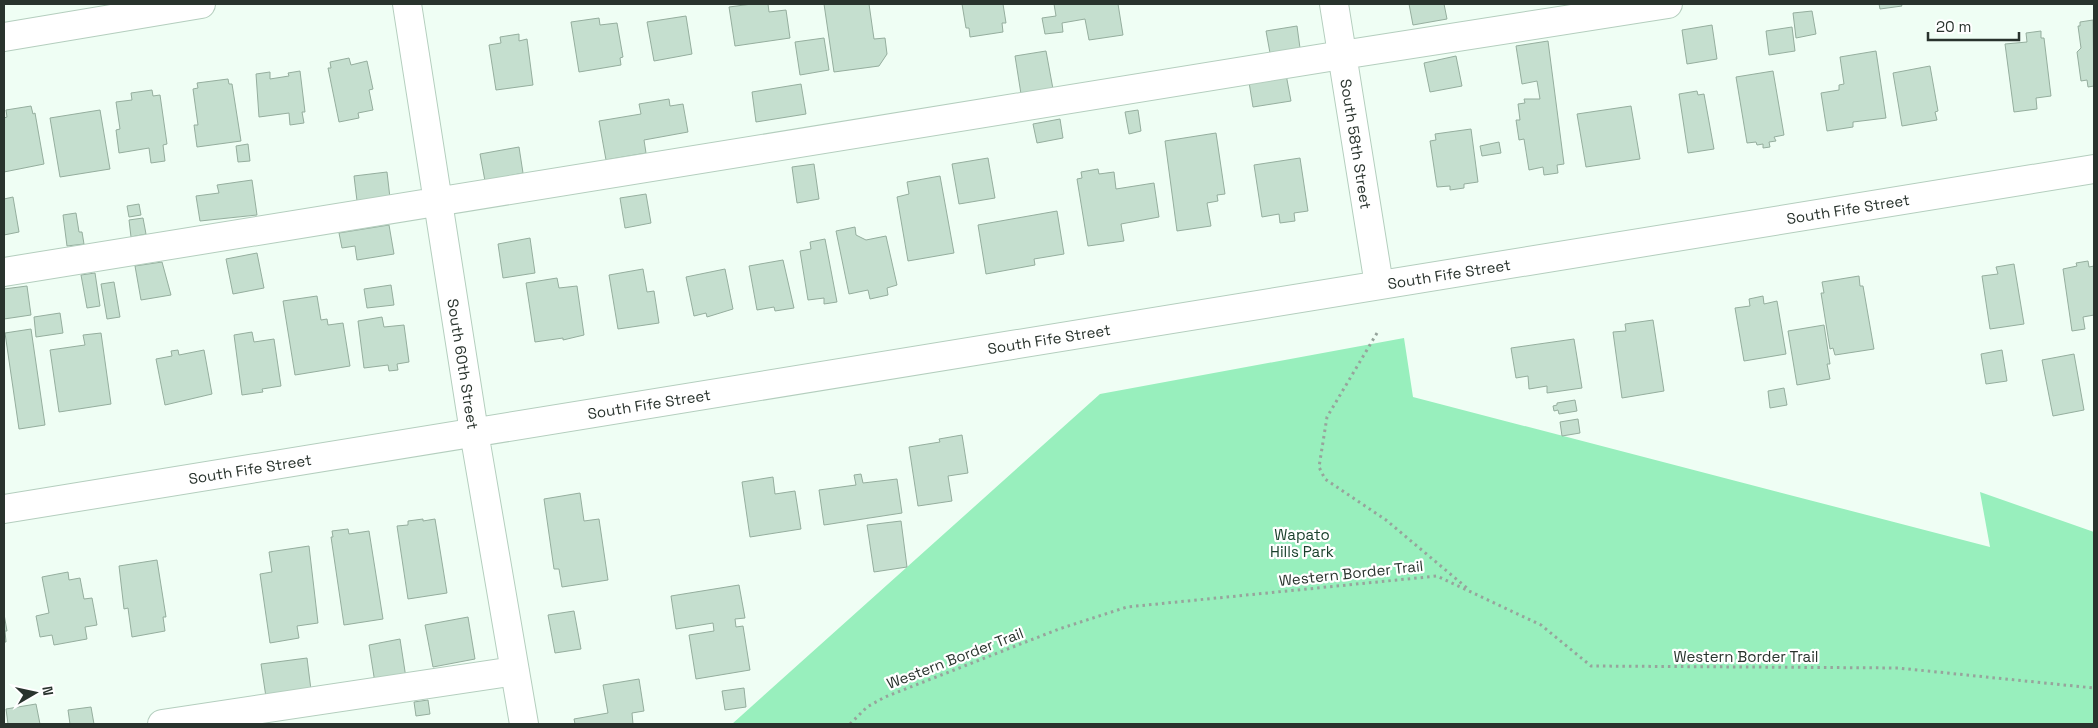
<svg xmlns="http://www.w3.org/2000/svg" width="2098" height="728" font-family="'Space Grotesk',sans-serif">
	<rect width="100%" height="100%" fill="#effef4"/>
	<path fill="#98efbd" d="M1404 338 1413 397 1990 547 1980 492 2094 532V724H732L1100 394Z"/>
	<path fill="#c5dfcf" stroke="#95ae9e" d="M752 4H768L769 12 786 10 790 38 735 46 729 7Z
		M824 4H869L874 39 885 38 887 54 879 66 834 72Z
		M962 4H1003L1006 23H1002L1003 32 970 37 969 28H966Z
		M1054 4H1118L1123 35 1089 40 1085 19 1062 23 1063 32 1045 34 1042 18 1056 16Z
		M1409 4H1444L1447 19 1413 25Z
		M1879 4H1901L1902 6 1880 9Z
		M1812 11 1816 34 1796 38 1793 13Z
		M686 16 692 54 654 61 647 22Z
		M599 18 600 25 617 23 623 57 620 58 621 65 579 72 571 22Z
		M2093 20 2094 86 2088 87 2087 80 2081 81 2077 52 2081 48 2078 26H2080V22Z
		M1712 25 1717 59 1687 64 1682 30Z
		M1297 26 1300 48 1270 53 1266 31Z
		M1792 27 1795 51 1769 55 1766 31Z
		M2041 31V38H2044L2051 96 2036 98 2037 109 2014 112 2005 44 2027 42 2026 33Z
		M519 34V41L527 39 533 85 496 90 489 45 501 43 500 37Z
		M824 38 829 70 800 75 795 42Z
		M1548 41 1564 164 1557 165 1558 173 1544 175 1543 167 1529 170 1524 139 1519 140 1516 120H1520L1518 104 1525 103 1524 99H1540L1537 81 1522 84 1516 46Z
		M1046 51 1053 89 1021 94 1015 56Z
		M1876 51 1886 118 1853 122V127L1827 131 1821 93 1839 90V85L1844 84 1840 57Z
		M1456 56 1462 86 1430 92 1424 63Z
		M349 58 351 65 367 61 373 89 369 90 373 110 358 113 359 118 339 122 328 68H331L330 62Z
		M1930 66 1938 111 1935 112 1937 120 1902 126 1893 73Z
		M1285 69 1291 101 1253 107 1248 76Z
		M300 71 305 112H302L304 123 290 125 289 113 259 117 256 74 270 72V79L289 76 288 73Z
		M1773 71 1784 135 1774 137 1776 141 1769 142 1770 147 1763 148V144L1757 145 1756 142 1747 143 1736 77Z
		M228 79 229 84H232L241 141 197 147 194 125H198L193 89 198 88 197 83Z
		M801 84 806 114 756 122 752 92Z
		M152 90 153 96 160 95 167 144 163 145 165 161 151 163 149 148 119 153 116 130 120 129 116 102 132 100 131 93Z
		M1697 91 1698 95 1704 94 1714 149 1688 153 1679 94Z
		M669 99 670 106 683 104 688 132 644 140 646 153 606 160 599 121 641 114 639 104Z
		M31 106 33 114 35 113 44 164 4 172V118L7 117 6 110Z
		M1631 106 1640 159 1586 167 1577 114Z
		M100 110 110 169 60 177 50 118Z
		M1138 110 1141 131 1129 134 1125 112Z
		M1060 119 1063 138 1037 143 1033 124Z
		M1471 129 1478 182 1464 184V188L1450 190V186L1437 187 1430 141 1436 140 1435 134Z
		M1216 133 1225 194 1217 195 1218 201 1207 203 1211 226 1177 231 1165 141Z
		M1499 142 1501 153 1482 156 1480 146Z
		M248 144 250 161 238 162 236 146Z
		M519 147 523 173 485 181 480 154Z
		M988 158 995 198 959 204 952 164Z
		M1300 158 1308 211 1294 213 1295 221 1280 223 1279 214 1262 217 1254 165Z
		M814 164 819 199 797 203 792 167Z
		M1098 169 1099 174 1114 172 1116 189 1154 183 1159 217 1121 224 1124 241 1088 246 1077 179 1082 178 1081 172Z
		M387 172 390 198 357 201 354 176Z
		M940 176 954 253 908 261 897 197 909 194 907 182Z
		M252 180 257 215 200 221 196 196 219 193 217 185Z
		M646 194 651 223 625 228 620 198Z
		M13 197 19 232 4 235V199Z
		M139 204 141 215 129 217 127 206Z
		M1057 211 1064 254 1034 259 1035 265 986 274 978 225Z
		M76 213 79 232H82L84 244 67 246 63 215Z
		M143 218 146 234 131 237 129 220Z
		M389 225 394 254 357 260 355 246 342 248 339 233Z
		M855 227 856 235 866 240 886 236 897 285 887 288 888 295 870 299 868 290 849 294 836 231Z
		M530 238 535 273 503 278 498 244Z
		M825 239 837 302 824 304V298L808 300 800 251 811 249 810 242Z
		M257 253 264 288 233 294 226 259Z
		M783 260 794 308 775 311 774 307 757 310 749 266Z
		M2088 261 2089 267 2094 266V315L2083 317 2085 329 2072 331 2063 269 2077 266 2076 263Z
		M162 262 171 295 141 300 135 266Z
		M2014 264 2024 324 1990 329 1982 276 1998 274 1996 267Z
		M643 269 647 292 654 291 659 323 618 329 609 275Z
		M725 269 733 309 707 317 706 313 694 316 686 277Z
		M95 273 100 306 87 308 81 275Z
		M1859 276 1860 286H1863L1874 349 1835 355 1833 348 1830 349 1821 293H1824L1822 282Z
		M557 278 559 288 577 286 584 335 563 340V338L535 342 526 283Z
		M114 282 120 317 107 319 101 284Z
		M391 285 394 305 367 308 364 289Z
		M27 286 31 315 4 319V289Z
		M317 296 321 320 327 319 328 325 343 323 350 366 295 375 283 301Z
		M1763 296 1764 304 1777 301 1786 354 1744 361 1735 308 1750 306 1749 299Z
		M60 313 63 333 36 337 34 317Z
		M382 317 384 327 404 325 409 362 397 364 398 370 389 371 388 365 364 368 358 321Z
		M1653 320 1664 391 1622 398 1613 332 1626 331 1625 324Z
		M1824 325 1830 364H1827L1830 379 1797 385 1788 331Z
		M31 329 45 425 19 429 5 333Z
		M252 332 254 342 274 339 281 386 262 389 263 392 242 395 234 335Z
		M101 333 111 404 59 412 50 350 85 345 83 335Z
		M1574 339 1582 388 1547 393V386L1529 389 1528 376 1516 378 1511 348Z
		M178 350 179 355 204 350 212 394 165 405 156 359 172 356 171 351Z
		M2002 350 2007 381 1986 384 1981 354Z
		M2074 354 2084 410 2053 416 2042 360Z
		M1784 388 1787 405 1770 408 1768 391Z
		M1575 400 1577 411 1559 414 1558 410 1554 411 1553 406 1557 405V403Z
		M1578 419 1580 433 1562 436 1560 422Z
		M962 435 968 473 948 476 952 501 918 506 909 447 940 442 939 439Z
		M861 474 863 483 897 479 902 513 824 525 819 490 856 485 854 475Z
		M773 477 775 494 795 491 801 529 750 537 742 482Z
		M580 493 584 521 599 519 608 580 562 587 559 569H554L544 499Z
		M423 519V521L435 519 447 593 408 599 397 526 408 525V521Z
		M901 521 907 567 874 572 867 525Z
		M348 529 349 534 369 531 383 619 344 625 331 537H333L332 531Z
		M309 546 318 623 297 626 299 638 270 643 260 574 272 572 269 552Z
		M157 560 166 617H163L165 631 132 637 128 608 124 609 119 566Z
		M68 572 69 580 80 578 84 599 92 598 97 625 85 627 87 639 54 645 52 635 40 637 36 616 49 613 42 577Z
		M739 585 745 618 735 619 736 627 743 626 750 670 696 679 689 635 714 631 713 623 676 629 671 596Z
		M574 611 581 649 555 653 548 615Z
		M4 614 7 631H5L6 642H4Z
		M468 617 475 659 433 667 425 625Z
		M400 639 406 678 375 683 369 645Z
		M307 658 311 690 266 697 261 664Z
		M639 679 644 711 632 713 633 724H575L574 719 608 713 603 685Z
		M744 688 746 707 725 710 722 691Z
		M428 700 430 714 416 716 414 702Z
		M36 704 40 724H8L6 709Z
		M91 707 94 724H70L68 710Z"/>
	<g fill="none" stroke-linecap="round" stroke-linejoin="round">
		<g stroke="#b4cebe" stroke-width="30">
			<path id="minor" d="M407 4 474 432 524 724
				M1334 4 1379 285
				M4 37 201 4
				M4 272 1342 55 1668 4
				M4 509 2094 169
				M162 724 515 671"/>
		</g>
		<path stroke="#97a49c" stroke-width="3" stroke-dasharray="2.5 4" stroke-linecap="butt" d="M1377 333 1327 417 1319 467 1325 479 1386 520 1467 588
			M850 724 867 707 885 697 1059 629 1127 607 1437 576 1541 625 1591 666 1898 668 2094 688"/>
		<use href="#minor" stroke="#fff" stroke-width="28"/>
	</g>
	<g text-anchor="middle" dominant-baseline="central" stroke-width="4.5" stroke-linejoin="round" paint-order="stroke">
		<g font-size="15" fill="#29332d" stroke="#fff">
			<text transform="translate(1356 144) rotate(81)">South 58th Street</text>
			<text transform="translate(1848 209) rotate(-9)">South Fife Street</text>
			<text transform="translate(1449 274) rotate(-9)">South Fife Street</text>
			<text transform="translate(1049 339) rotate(-9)">South Fife Street</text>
			<text transform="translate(463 364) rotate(81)">South 60th Street</text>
			<text transform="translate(649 404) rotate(-9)">South Fife Street</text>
			<text transform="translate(250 469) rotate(-9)">South Fife Street</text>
			<text transform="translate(1351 573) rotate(-6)">Western Border Trail</text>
			<text x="1746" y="656">Western Border Trail</text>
			<text transform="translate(955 658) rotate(-21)">Western Border Trail</text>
		</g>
		<g font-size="15" fill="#1a412c" stroke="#fff">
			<text x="1302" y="534">Wapato<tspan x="1302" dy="17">Hills Park</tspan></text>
		</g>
	</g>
	<rect width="2098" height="728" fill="none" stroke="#29332d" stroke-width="10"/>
	<g transform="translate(35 693) rotate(81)" stroke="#ffffff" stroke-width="4" paint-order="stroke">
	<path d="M0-4L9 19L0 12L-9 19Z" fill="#29332d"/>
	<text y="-8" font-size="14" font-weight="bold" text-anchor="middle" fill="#29332d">N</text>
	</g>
	<path d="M1928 32v8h91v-8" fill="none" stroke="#29332d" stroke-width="2.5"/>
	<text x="1936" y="32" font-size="15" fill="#29332d" stroke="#ffffff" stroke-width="4" paint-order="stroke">20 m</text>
</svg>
